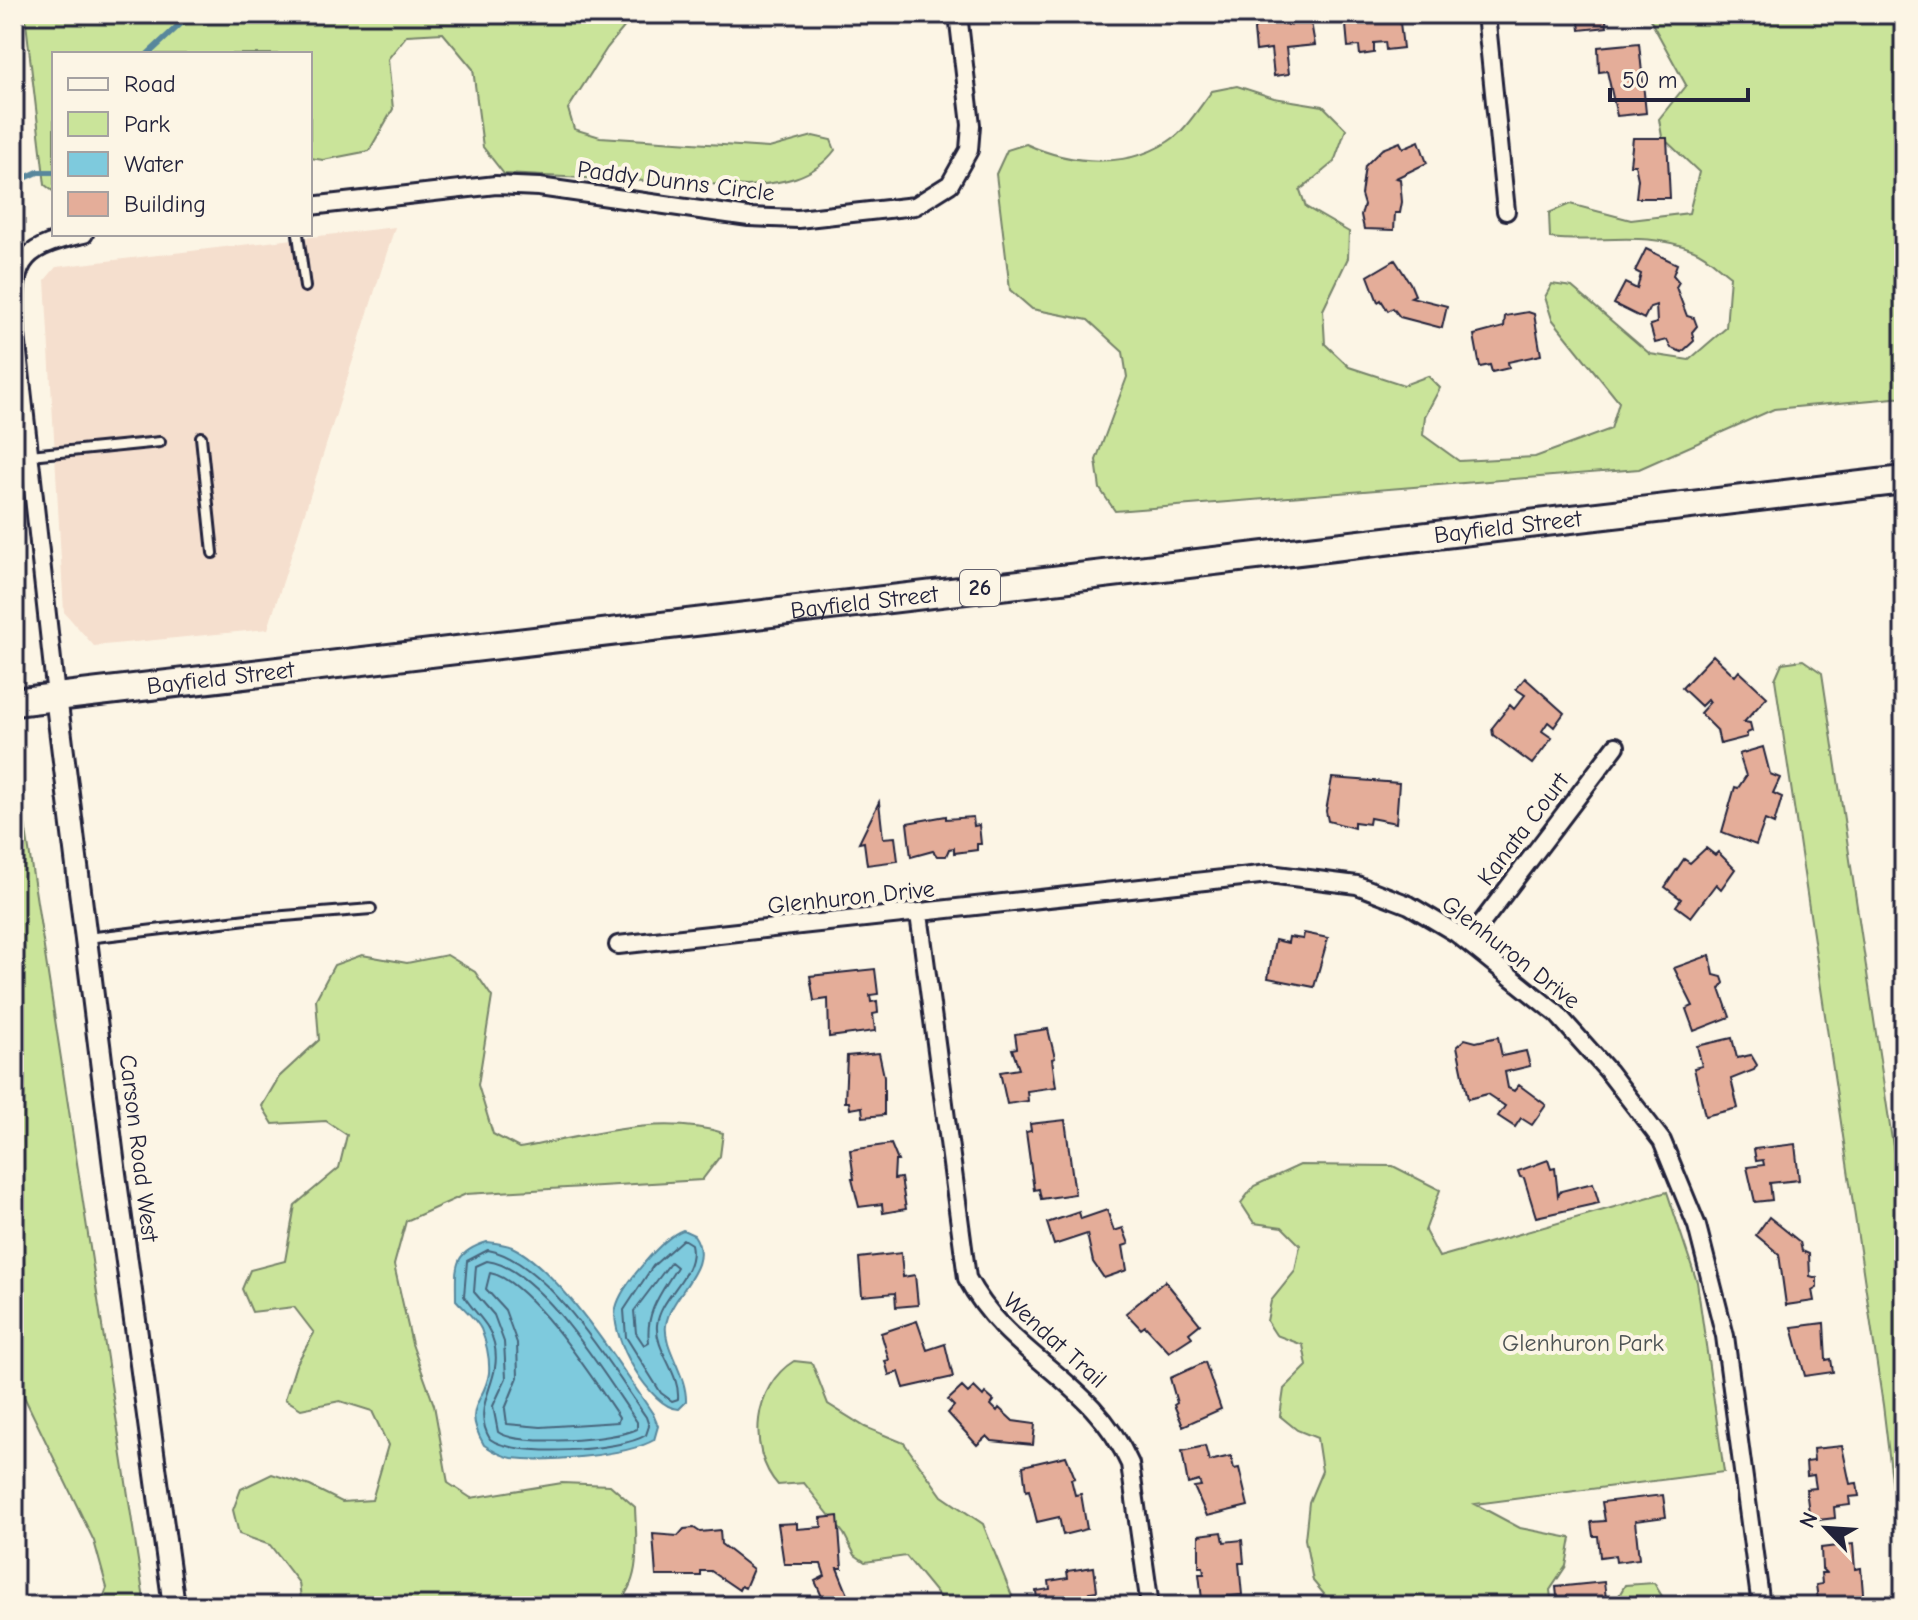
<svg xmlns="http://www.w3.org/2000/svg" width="1918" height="1620" font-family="'Comic Neue',sans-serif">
	<rect width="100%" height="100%" fill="#fcf5e5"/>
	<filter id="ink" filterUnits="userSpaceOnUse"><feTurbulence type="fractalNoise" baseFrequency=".0125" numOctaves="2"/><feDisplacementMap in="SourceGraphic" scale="16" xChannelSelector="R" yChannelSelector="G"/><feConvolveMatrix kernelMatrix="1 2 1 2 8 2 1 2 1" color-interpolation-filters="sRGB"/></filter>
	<g filter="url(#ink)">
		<path fill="#f5dfce" d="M395 227 268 629 94 646 64 612 45 280 56 267Z"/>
		<path fill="#cae49a" stroke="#76836a" stroke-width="2" d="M25 14H635L607 48 568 109 574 129 600 137 769 148 813 136 831 140 835 150C813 179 781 183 747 186L504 174 483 147 473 69 443 33 407 35 388 59 393 109 369 151 323 160 310 158V54H54V192L45 185Z
			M1647 14H1904V397L1774 409 1639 469 1115 511 1100 489 1096 460 1127 377 1123 352 1088 320 1032 309 1010 290 996 174 1007 150 1026 144C1072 165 1132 170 1176 136 1189 125 1201 105 1212 91L1237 86 1274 98 1323 106 1346 129 1334 162 1300 190 1306 207 1349 232 1348 258 1323 310 1325 344 1349 367 1404 385 1428 376 1440 388 1425 416 1423 435 1459 461 1535 457 1611 429 1619 402 1552 319 1545 297 1552 284 1572 287 1650 354 1689 360 1726 328 1730 276C1719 268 1707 255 1694 250 1644 230 1601 244 1550 238L1549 213 1570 204 1631 220 1689 213 1699 172 1662 137 1659 119 1686 85Z
			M1803 660 1822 673 1904 1220V1580L1883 1405 1775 679 1782 663Z
			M14 794 21 798 145 1606H100L107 1588 94 1541 14 1376Z
			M362 955 407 963 447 955 475 972 492 997 478 1085 493 1134 519 1148C584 1137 658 1113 723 1133L720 1156 702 1180 466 1194 406 1221 394 1265 412 1344 434 1405 448 1483 471 1498 562 1483 610 1485 635 1507C636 1541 643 1582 615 1606H302L299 1583 270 1545 239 1534 233 1510 241 1489 272 1474 310 1486 342 1502 372 1500 388 1445 372 1411 340 1401 301 1409 285 1399 296 1365 314 1333 294 1307 252 1312 242 1289 250 1270 285 1261 295 1205 339 1168 347 1135 326 1121 273 1124 262 1106 279 1077 319 1040 316 999 334 965Z
			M1300 1165 1393 1166 1440 1190 1425 1231 1439 1257 1667 1192 1697 1282 1724 1472 1475 1504 1520 1528 1571 1538 1566 1566 1550 1590 1552 1606H1334L1313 1581 1305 1539 1309 1502 1322 1471 1317 1438 1297 1430 1280 1416 1284 1389 1307 1366 1303 1345 1276 1335 1267 1321 1271 1301 1295 1271 1300 1245 1282 1227 1254 1223 1241 1203 1254 1186Z
			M794 1361 812 1363 828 1404 865 1427 904 1443 942 1496 983 1524 1016 1606H947L906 1556 865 1562 855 1555 844 1534 804 1483 778 1485C747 1450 753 1386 794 1361Z
			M1654 1583 1668 1606H1613L1625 1585Z"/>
		<path fill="#7ecadd" stroke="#59879c" stroke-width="2" d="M683 1230 694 1235C716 1267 670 1294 666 1325 663 1348 687 1374 686 1402L679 1409C651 1409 609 1336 616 1308 621 1286 663 1237 683 1230Z
			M487 1242C495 1243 505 1244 512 1247 560 1270 622 1368 653 1414L658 1426 654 1440C627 1456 544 1462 512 1458 501 1456 493 1451 484 1445 461 1405 485 1403 489 1373 490 1359 486 1342 481 1329 476 1319 464 1309 456 1300 456 1266 452 1253 487 1242Z"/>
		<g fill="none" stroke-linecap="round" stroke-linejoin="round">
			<path stroke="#47657c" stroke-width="2" d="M683 1239 691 1244C698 1275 660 1296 657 1325 655 1351 680 1372 678 1399L672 1401 661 1393 626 1337 624 1310 653 1266Z
				M488 1250C548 1261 612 1368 646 1417L649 1426 646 1435C621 1451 514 1458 490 1439 469 1404 504 1382 494 1343 489 1322 474 1313 464 1296L467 1261Z
				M487 1261C539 1266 608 1380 637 1422V1429C615 1440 517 1447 498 1432L493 1406 506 1378 504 1342 494 1315 474 1292 476 1266Z
				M671 1262 677 1267C662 1292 645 1311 649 1342L644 1345 636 1333 634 1311Z
				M490 1273C529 1279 596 1383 619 1417L618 1422 541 1427 507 1424 505 1409 518 1377 517 1343 505 1310 486 1289Z"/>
			<path stroke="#59879c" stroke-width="6" d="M148 54 191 14
				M14 183 38 172H54"/>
		</g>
		<path fill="#e4ad99" stroke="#22223b" stroke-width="2" d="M1345 14H1399L1403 48 1386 50 1385 42 1374 43V53L1360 55 1359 46 1348 47Z
			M1578 14H1605L1607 27 1580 30Z
			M1283 16 1284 25 1311 22 1315 45 1286 48 1289 74 1274 76 1271 49 1256 51 1254 30 1258 21Z
			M1639 43 1646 113 1617 116 1607 71 1599 72 1598 47Z
			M1633 138H1667L1670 198H1636L1638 179 1635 165H1630Z
			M1419 141 1427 163 1396 178 1400 179 1402 202 1400 213H1395L1394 230 1364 229 1361 215 1364 205 1361 195 1365 166 1382 149 1400 142 1403 148Z
			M1646 249 1677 264 1673 275 1679 282 1676 287 1687 316 1694 318 1697 326 1692 332 1694 341 1682 352 1671 348 1667 340 1655 343 1650 325 1657 323 1656 305 1650 307 1644 319 1614 304 1625 283 1637 289 1641 274 1635 271Z
			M1395 260 1410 283 1415 295 1411 297 1447 306 1442 328 1400 317 1393 308 1388 311 1381 300 1378 302 1368 276Z
			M1528 312 1534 314 1541 355 1508 362 1509 368 1492 372 1490 365 1480 367 1474 335 1504 327 1505 316Z
			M1713 655 1735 676 1739 671 1767 697 1744 722 1750 723 1752 731 1747 733V737L1720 744 1717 730 1700 713 1710 702 1708 699 1701 706 1682 688Z
			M1525 678 1564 713 1554 727 1548 722 1542 731 1552 738 1532 764 1493 735 1492 728 1510 705 1514 709 1525 695 1516 689Z
			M1763 747 1770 774 1780 778 1773 793 1782 797 1774 824 1765 820 1756 845 1722 832 1735 787 1738 788 1746 776 1739 754Z
			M1332 778 1399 783 1396 823 1370 818 1369 824 1354 822V828L1328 821 1326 811Z
			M879 802 883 838 895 837 898 861 867 865 864 842 859 843Z
			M946 816V819L973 817 974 826 979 825 981 844H977V850L954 853V848L949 849 946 856H937L933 851 911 857 907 823Z
			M1706 848 1715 855 1718 852 1735 869 1721 889 1716 884 1691 917 1676 906 1681 899 1665 887 1684 859 1690 863Z
			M1304 933 1328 938 1314 987 1268 978 1275 940 1288 943 1289 937 1303 939Z
			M1710 955 1714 975 1722 977 1724 983 1720 989 1730 1017 1694 1031 1686 1009 1693 1006 1674 968Z
			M875 969 878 994 870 995 871 1002 877 1001 878 1013 873 1014 875 1031 829 1037 828 999 814 1001 810 976Z
			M1048 1029 1055 1058 1052 1059 1056 1087 1027 1091 1028 1101 1007 1104 1000 1072 1019 1069 1012 1049 1017 1048 1015 1034Z
			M1498 1037 1502 1056 1526 1051 1530 1066 1505 1072 1508 1088 1514 1091 1519 1085 1546 1105 1532 1125 1521 1118 1515 1127 1498 1116 1505 1106 1487 1094 1468 1099 1457 1046 1465 1039 1476 1042Z
			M1732 1038 1737 1058 1751 1055 1757 1065 1754 1070 1731 1079 1738 1108 1705 1116 1694 1068 1702 1066 1697 1046Z
			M879 1053 884 1076V1115L863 1117 862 1107 850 1109 849 1102H845L847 1056Z
			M1065 1120 1075 1194 1041 1199 1039 1189 1034 1190 1026 1132 1031 1131 1030 1124Z
			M891 1144 898 1161H895L894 1179 901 1178 906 1209 883 1213 882 1204 859 1207 852 1179H854L850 1150Z
			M1795 1144 1799 1180 1770 1183 1772 1200 1755 1202 1747 1167 1764 1165 1763 1160 1756 1161 1754 1149Z
			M1548 1160 1551 1169 1555 1168 1558 1196 1561 1191 1593 1183 1599 1203 1536 1217 1524 1178 1520 1177 1518 1171Z
			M1107 1210 1114 1231 1123 1228 1129 1244 1123 1246 1127 1270 1104 1278 1093 1262 1087 1234 1054 1245 1047 1223 1079 1212 1081 1219Z
			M1769 1217 1800 1242 1802 1251 1809 1254 1810 1276 1817 1278V1287L1812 1290 1814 1301 1786 1305 1779 1254 1756 1235Z
			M901 1253 903 1277 915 1275 918 1305 896 1307 895 1293 862 1296 859 1258Z
			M1165 1281 1200 1324 1189 1333 1192 1337 1169 1352 1145 1326 1141 1329 1126 1313Z
			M917 1321 927 1350 945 1344 953 1377 904 1388 899 1372 889 1375 885 1361 889 1360 881 1333Z
			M1824 1323 1826 1360 1831 1359 1833 1372 1805 1376 1792 1327Z
			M1205 1362 1221 1409 1183 1426 1174 1405 1177 1403 1170 1378Z
			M962 1387 968 1393 974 1387 983 1396 985 1393 994 1401 991 1405 997 1411 999 1408 1013 1421 1035 1424 1033 1445 992 1441 987 1436 977 1445 948 1413 954 1406 948 1400Z
			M1205 1446 1209 1461 1231 1456 1234 1469 1239 1468 1248 1506 1207 1516 1194 1487 1201 1486 1199 1481 1188 1484 1182 1451Z
			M1842 1446 1850 1484 1857 1483 1859 1496 1849 1497 1850 1505 1834 1507 1835 1518 1810 1521 1806 1489 1816 1488 1814 1475 1807 1476 1806 1462 1814 1461 1813 1449Z
			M1066 1456 1075 1478 1071 1479 1075 1495 1081 1494 1087 1529 1063 1535 1059 1517 1037 1522 1029 1490 1026 1491 1023 1466Z
			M1663 1495 1666 1517 1635 1521 1639 1559 1616 1562 1615 1555 1600 1557 1598 1536H1593L1591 1522 1605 1521 1602 1502Z
			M838 1516 842 1568H837L851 1602 826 1606 815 1581 825 1576 821 1564H784L778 1524 797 1523V1529L822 1527 821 1518Z
			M694 1528 700 1532 720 1530 721 1544 753 1569 745 1588 741 1586 739 1590 711 1571H701V1576H656L653 1534 678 1536 684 1529Z
			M1222 1532 1224 1542 1242 1540 1244 1563H1239L1242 1595 1202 1599 1199 1574H1204L1203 1567H1199V1535Z
			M1853 1544 1855 1569 1861 1568 1864 1606H1825L1824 1600H1818L1816 1585 1822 1584 1821 1573H1826L1822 1569 1821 1548Z
			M1094 1567 1097 1591 1089 1592 1091 1606H1038L1036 1591 1050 1589 1049 1581 1068 1578 1067 1571Z
			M1604 1582 1607 1606H1558L1556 1587Z"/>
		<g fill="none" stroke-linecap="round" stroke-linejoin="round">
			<g stroke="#22223b" stroke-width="14">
				<path id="service" d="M298 234 305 287
					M201 437 213 553
					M30 455 160 442
					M87 938 247 919 371 909"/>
			</g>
			<g stroke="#22223b" stroke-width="22">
				<path id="minor" d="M1486 14 1506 211
					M310 206 496 185 539 187 749 217 798 219 915 206 950 184 969 150 971 125 958 14
					M56 696 16 335C14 267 11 249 84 234
					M919 914 967 1278C1010 1359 1092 1378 1130 1464L1150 1606
					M1468 941 1616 746
					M618 945 1269 874 1357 885 1409 905 1456 933 1557 1014 1608 1071 1662 1141 1697 1226 1725 1336 1761 1606"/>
			</g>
			<g stroke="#22223b" stroke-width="26">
				<path id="tertiary" d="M56 696 115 1174 174 1606"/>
			</g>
			<g stroke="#22223b" stroke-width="32">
				<g id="primary">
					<path id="s1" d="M14 702 1904 480"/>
				</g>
			</g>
			<use href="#service" stroke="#fcf5e5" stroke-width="8"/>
			<use href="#minor" stroke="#fcf5e5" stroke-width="16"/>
			<use href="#tertiary" stroke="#fcf5e5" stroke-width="20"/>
			<use href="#primary" stroke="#fcf5e5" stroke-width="26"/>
		</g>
	</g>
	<g text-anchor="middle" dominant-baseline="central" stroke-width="8" stroke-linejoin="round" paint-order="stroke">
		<rect fill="#fcf5e5" stroke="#63616e" stroke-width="2" x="960" y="570" width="40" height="36" rx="6"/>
		<g font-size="22" font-weight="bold" fill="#22223b">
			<text x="980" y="588">26</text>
		</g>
		<g font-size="24" fill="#22223b" stroke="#fcf5e5">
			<text transform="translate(676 181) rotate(7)">Paddy Dunns Circle</text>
			<text stroke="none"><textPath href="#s1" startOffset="1504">Bayfield Street</textPath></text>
			<text stroke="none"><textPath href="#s1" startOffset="856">Bayfield Street</textPath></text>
			<text stroke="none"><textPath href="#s1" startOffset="208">Bayfield Street</textPath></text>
			<text transform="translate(1523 829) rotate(-53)">Kanata Court</text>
			<text transform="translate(851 897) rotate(-6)">Glenhuron Drive</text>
			<text transform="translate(1511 952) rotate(38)">Glenhuron Drive</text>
			<text transform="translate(139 1148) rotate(83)">Carson Road West</text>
			<text transform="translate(1055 1340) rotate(42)">Wendat Trail</text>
		</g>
		<g font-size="24" fill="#4c5253" stroke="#fcf5e5">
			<text x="1583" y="1343">Glenhuron Park</text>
		</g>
	</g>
	<rect width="1918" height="1620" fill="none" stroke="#fcf5e5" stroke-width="48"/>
	<rect x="24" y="24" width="1870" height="1572" fill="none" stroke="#22223b" stroke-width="3" filter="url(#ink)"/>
	<rect x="52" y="52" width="260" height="184" fill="#fcf5e5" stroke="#a5a1a1" stroke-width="2"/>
	<rect x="68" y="78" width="40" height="12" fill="#fcf5e5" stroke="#a5a1a1" stroke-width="2"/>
	<text x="124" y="92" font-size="24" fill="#22223b">Road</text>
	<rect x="68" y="112" width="40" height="24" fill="#cae49a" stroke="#a5a1a1" stroke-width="2"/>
	<text x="124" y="132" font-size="24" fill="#22223b">Park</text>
	<rect x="68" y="152" width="40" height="24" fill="#7ecadd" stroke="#a5a1a1" stroke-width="2"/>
	<text x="124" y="172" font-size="24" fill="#22223b">Water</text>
	<rect x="68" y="192" width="40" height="24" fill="#e4ad99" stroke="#a5a1a1" stroke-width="2"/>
	<text x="124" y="212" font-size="24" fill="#22223b">Building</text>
	<g transform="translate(1826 1528) rotate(295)" stroke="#fcf5e5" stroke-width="6" paint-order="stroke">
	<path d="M0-6L14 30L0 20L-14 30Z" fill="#22223b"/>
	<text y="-12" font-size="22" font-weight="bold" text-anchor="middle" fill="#22223b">N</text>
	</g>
	<path d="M1610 88v12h138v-12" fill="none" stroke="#22223b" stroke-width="4"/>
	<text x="1622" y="88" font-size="24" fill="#22223b" stroke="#fcf5e5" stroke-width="6" paint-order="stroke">50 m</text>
</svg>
